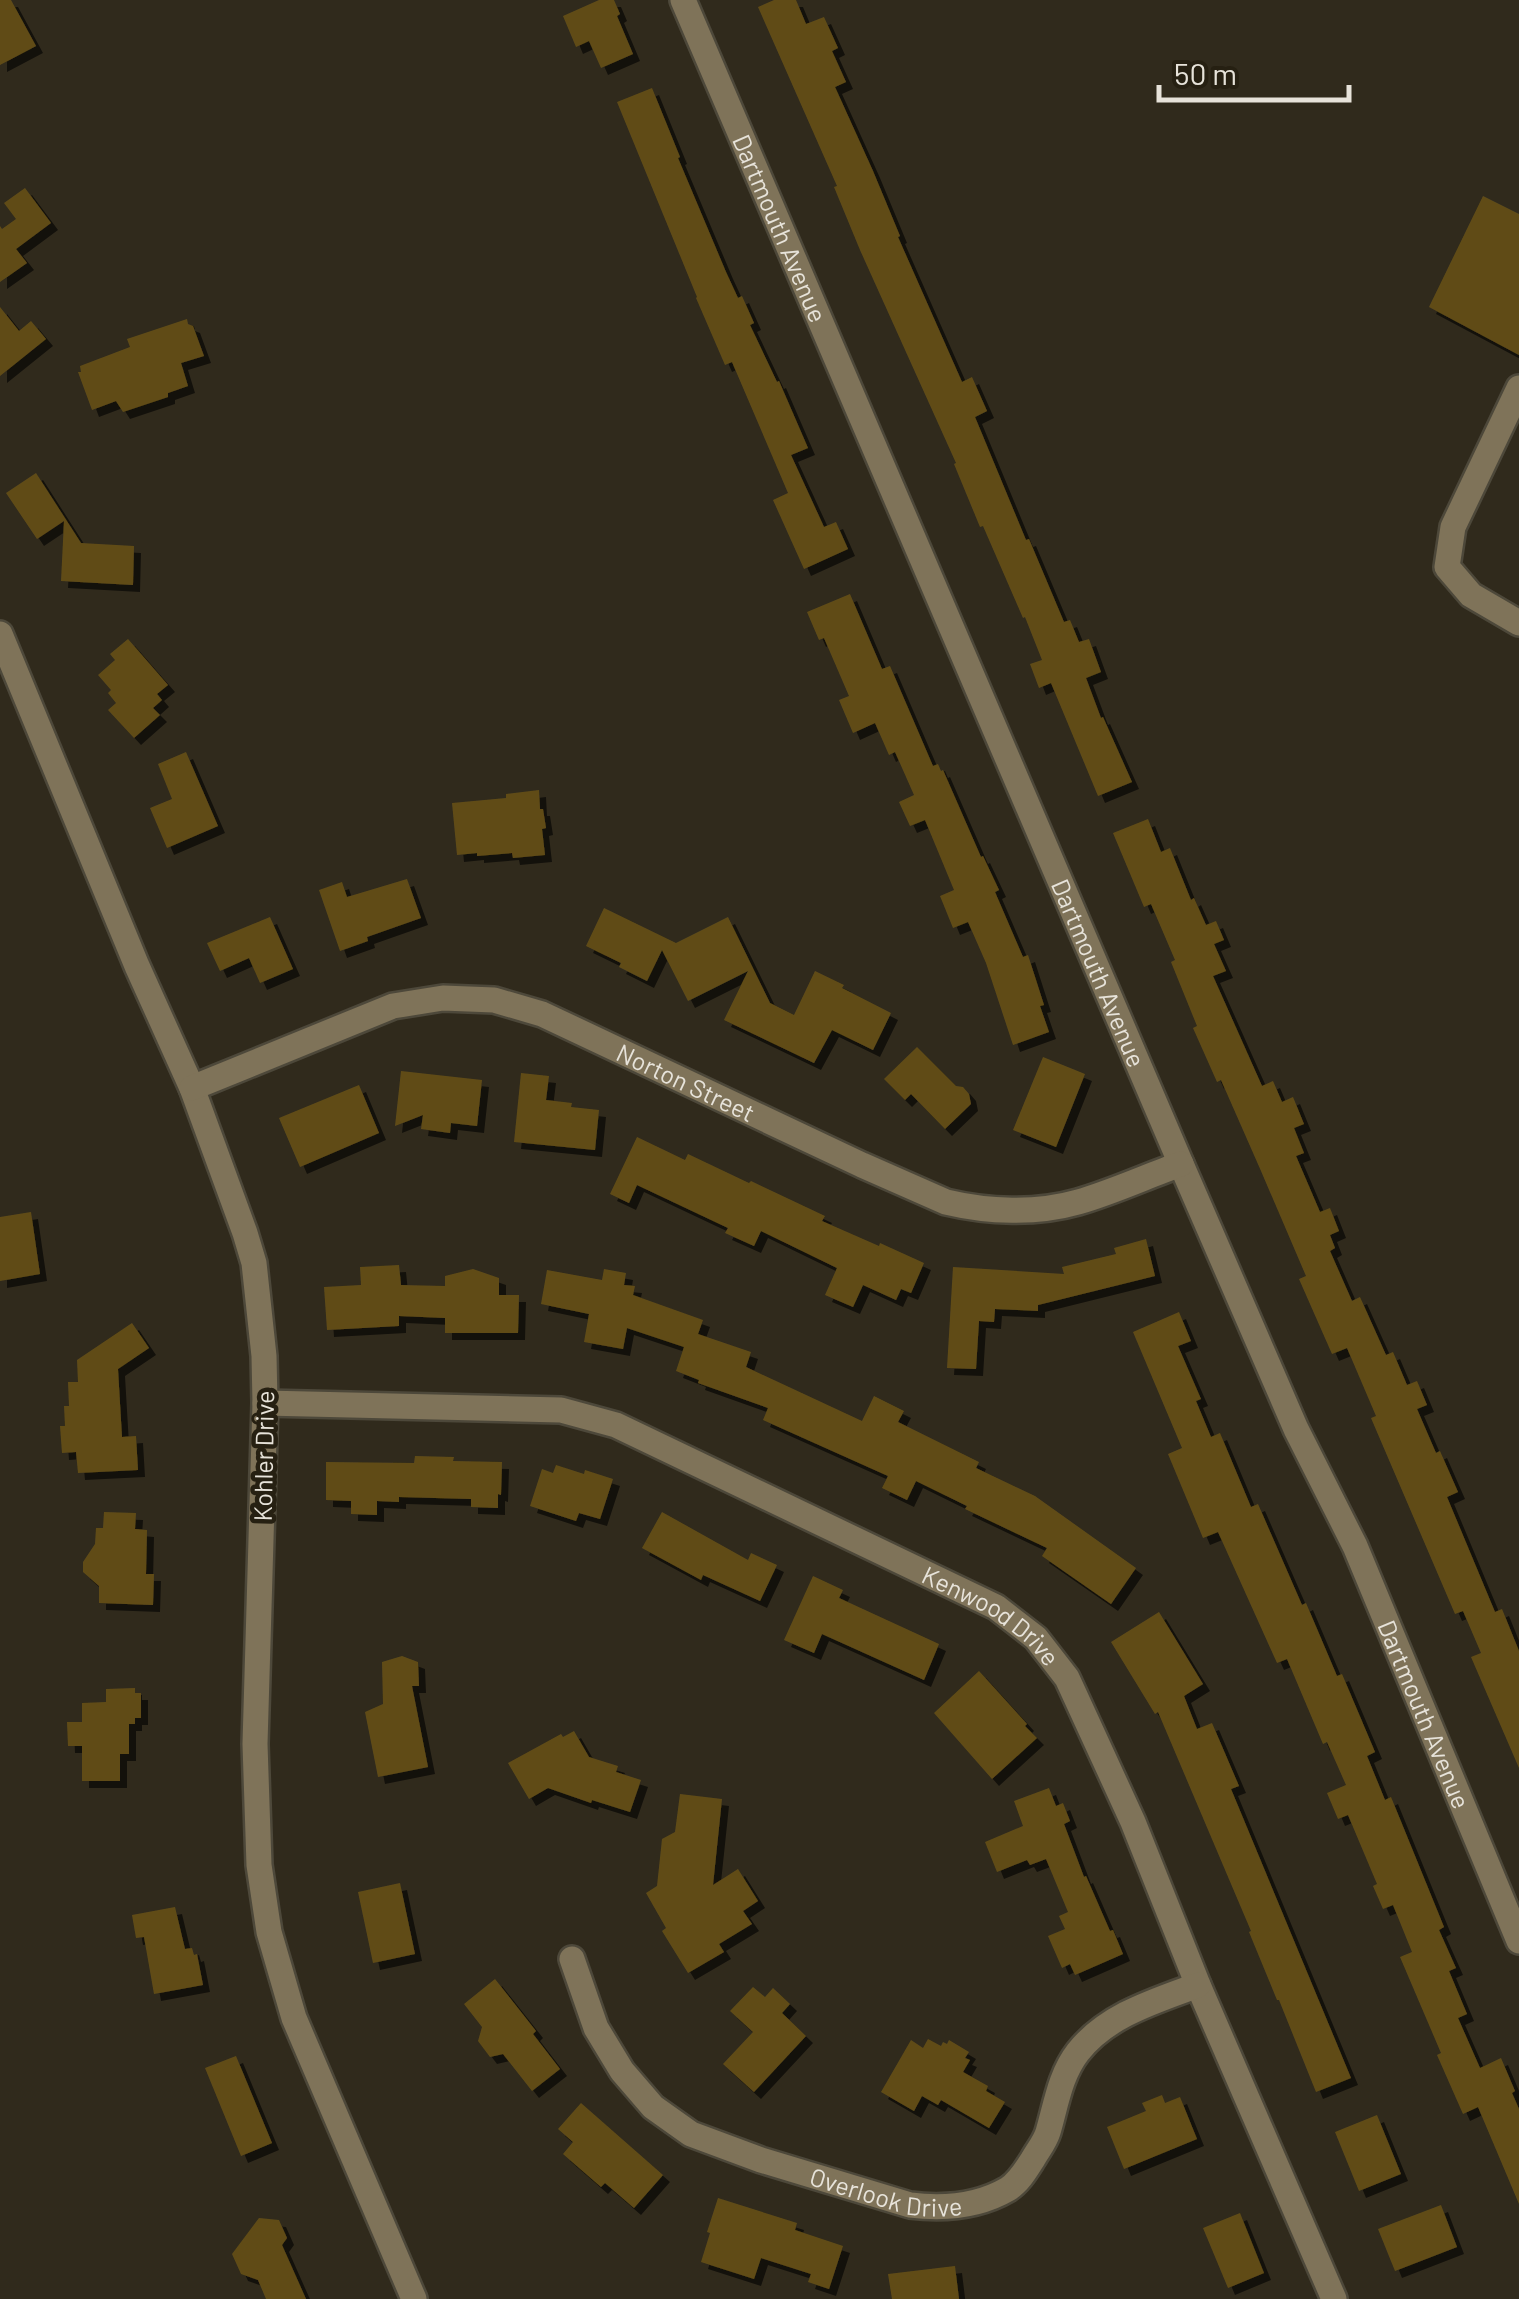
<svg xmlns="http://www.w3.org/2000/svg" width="1519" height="2299" font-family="Barlow,sans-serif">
	<defs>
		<filter id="shadow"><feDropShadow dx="7" dy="7" stdDeviation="0" flood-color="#0009"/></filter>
	</defs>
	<rect width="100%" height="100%" fill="#302a1c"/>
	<path fill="#604c19" filter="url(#shadow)" d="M0 0H11L36 46 0 65Z
		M599 0H614L620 14 617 16 633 54 601 68 589 41 576 47 563 16Z
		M774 0H796L806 24 824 17 838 48 832 51 846 82 835 87 873 171 900 236 898 237 962 382 972 377 987 411 975 417 1026 540 1029 539 1064 622 1070 620 1079 642 1089 639 1101 672 1086 678 1101 718 1103 717 1132 782 1098 796 1051 683 1039 688 1030 664 1042 660 1025 617 1023 618 983 526 980 527 954 464 956 463 860 250 834 187 837 186 758 7Z
		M652 88 680 157 678 158 726 272 738 298 742 296 754 323 750 325 777 382 779 381 808 448 791 455 824 527 836 522 848 549 804 569 773 500 788 493 732 362 725 365 696 298 697 297 617 102Z
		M25 188 51 223 16 249 27 263 0 282V226L2 229 16 219 4 203Z
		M1483 196 1519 214V355L1429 307Z
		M0 307 19 331 31 321 46 339 0 376Z
		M187 319 188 324 193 326 204 356 181 363 188 386 168 393V397L123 412 116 401 92 410 78 372H81L80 366 130 347 127 339Z
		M36 473 81 543 134 546 133 585 61 581 64 521 37 539 6 493Z
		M850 594 882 669 890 666 933 766 938 764 941 771 943 770 981 857 983 856 999 890 995 892 1023 957 1028 955 1044 1005 1040 1006 1049 1032 1013 1045 986 963 968 922 953 928 940 896 954 890 925 820 910 826 899 802 914 795 895 752 889 755 875 723 853 733 839 700 849 696 824 638 819 640 807 612Z
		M128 639 168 685 157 694 162 700 153 708 160 715 134 738 108 710 116 703 108 693 111 690 98 675 115 660 110 654Z
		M186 752 218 826 167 848 150 808 172 799 158 764Z
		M539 790 540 809H543L546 828 542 829 545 855 513 858 512 853 477 856V853L457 855 452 803 506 798V794Z
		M1148 819 1161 852 1170 848 1191 900 1194 898 1206 925 1216 921 1224 940 1214 944 1226 971 1213 976 1262 1086 1273 1081 1282 1102 1293 1097 1304 1124 1294 1128 1304 1153 1296 1156 1320 1212 1330 1208 1339 1231 1330 1235 1335 1248 1330 1251 1352 1301 1360 1297 1386 1355 1393 1352 1407 1385 1417 1381 1427 1405 1417 1409 1436 1453 1440 1451 1458 1492 1447 1497 1495 1612 1502 1609 1519 1651V1768L1471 1657 1481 1653 1463 1611 1455 1614 1371 1418 1376 1416 1347 1348 1332 1354 1299 1279 1306 1276 1261 1171 1221 1080 1217 1082 1193 1028 1197 1026 1171 962 1175 960 1151 904 1144 907 1113 833Z
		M407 879 421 918 367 937 368 941 340 951 319 890 342 882 347 897Z
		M604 908 676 943 728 917 770 1003 794 1015 815 971 844 985 842 988 891 1013 873 1050 832 1030 814 1063 724 1020 748 971 688 1001 662 950 647 981 619 967 621 963 586 946Z
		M270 917 293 969 260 983 249 958 220 971 207 943Z
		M917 1047 956 1086 963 1087 969 1094 971 1104 945 1129 911 1094 905 1100 884 1079Z
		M1043 1057 1085 1074 1056 1147 1013 1130Z
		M401 1071 482 1080 477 1126 451 1123 450 1133 421 1129 423 1115 395 1126Z
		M521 1073 549 1076 546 1100 572 1103 571 1107 599 1110 595 1150 514 1142Z
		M359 1085 379 1133 300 1167 279 1118Z
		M637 1137 685 1160 688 1154 749 1183 751 1181 825 1216 822 1221 879 1246 880 1243 924 1263 911 1293 901 1289 896 1300 863 1285 853 1307 825 1295 837 1268 761 1231 754 1246 725 1233 728 1228 637 1185 629 1203 610 1194Z
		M31 1212 40 1274 0 1281V1217Z
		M1146 1239 1155 1276 1038 1305V1311L995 1309 994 1322 979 1321 976 1369 947 1368 953 1267 1064 1274 1062 1267 1116 1254 1114 1248Z
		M399 1265 401 1285 445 1286V1276L473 1269 499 1278V1295H519L518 1333H445V1318L399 1316V1326L327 1330 324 1287 361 1285 360 1267Z
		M604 1269 626 1273 624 1285 635 1286 633 1295 703 1320 698 1334 751 1352 746 1367 862 1421 874 1396 904 1411 898 1422 979 1462 976 1468 1035 1496 1136 1568 1111 1604 1042 1556 1047 1548 965 1509 967 1506 916 1481 907 1500 882 1488 888 1476 763 1420 768 1408 698 1383 699 1380 676 1371 684 1347 627 1328 623 1349 584 1342 589 1314 541 1304 547 1270 602 1280Z
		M1179 1312 1191 1341 1178 1346 1201 1399 1196 1401 1211 1437 1220 1433 1251 1507 1258 1504 1302 1605 1306 1603 1337 1676 1342 1674 1375 1752 1367 1756 1385 1800 1391 1797 1444 1927 1439 1930 1456 1968 1449 1971 1467 2014 1458 2018 1480 2068 1501 2058 1515 2091 1512 2093 1519 2109V2204L1478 2107 1463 2114 1437 2055 1441 2053 1400 1957 1412 1952 1393 1905 1383 1909 1373 1886 1377 1884 1348 1815 1338 1819 1327 1793 1346 1785 1327 1742 1323 1744 1287 1659 1277 1663 1218 1532 1203 1538 1168 1454 1182 1448 1133 1332Z
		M132 1323 149 1348 118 1369 122 1437 136 1436 138 1470 78 1473 76 1452 62 1453 60 1426H65L64 1406H69L68 1382H78L77 1360Z
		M415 1456 454 1457 453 1461 502 1462 501 1495 498 1494V1508L471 1507V1499L399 1497V1502L377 1501V1515L351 1514V1501L326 1500V1462L414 1463Z
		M556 1465 584 1474 585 1470 613 1479 600 1519 579 1513 576 1521 530 1506 542 1469 553 1473Z
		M104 1512 136 1513 135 1529 147 1530 146 1574H154L153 1605 99 1603V1586L83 1572V1562L95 1544 96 1528H103Z
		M662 1512 748 1560 751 1553 777 1565 760 1601 703 1575 701 1580 642 1548Z
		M813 1576 843 1590 839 1598 939 1644 924 1680 822 1634 814 1653 784 1640Z
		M1159 1612 1203 1684 1184 1696 1197 1729 1212 1723 1239 1786 1231 1789 1351 2078 1316 2092 1279 2000H1277L1249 1932 1251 1931 1158 1712 1155 1714 1111 1642Z
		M402 1656 418 1662 419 1686H412L428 1767 378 1777 365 1712 383 1704 382 1662Z
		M979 1671 1027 1724 1025 1726 1037 1738 992 1779 934 1713Z
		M135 1688V1693H141V1718H135V1724H129V1754H120V1781H82V1746H68L67 1722H82V1703L106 1702V1689Z
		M574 1731 589 1757 618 1766 616 1772 641 1780 630 1812 592 1800 591 1803 548 1788 529 1799 508 1763 561 1734 563 1737Z
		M1049 1788 1056 1806 1063 1803 1070 1821 1064 1824 1084 1877 1086 1876 1110 1931 1113 1930 1123 1954 1075 1975 1070 1964 1062 1968 1048 1936 1065 1929 1059 1916 1068 1912 1046 1859 1030 1865 1027 1860 997 1872 985 1842 1023 1826 1014 1801Z
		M680 1794 722 1799 713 1885 738 1869 758 1901 743 1911 752 1924 719 1944 724 1952 688 1973 662 1931 666 1928 646 1893 657 1886 662 1839 675 1832Z
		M400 1883 415 1954 373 1963 358 1892Z
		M175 1907 185 1949 192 1948 194 1955 197 1954 203 1985 154 1994 144 1937 136 1938 132 1915Z
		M495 1979 536 2031 533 2034 560 2069 532 2091 503 2054 490 2057 478 2041 482 2027 464 2004Z
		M753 1987 765 1997 773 1988 790 2004 782 2013 806 2036 754 2092 723 2064 753 2032 730 2011Z
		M928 2039 941 2046 943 2042 947 2044 949 2040 969 2052 965 2058 970 2060 963 2072 988 2086 986 2091 1005 2102 989 2128 941 2100 938 2105 922 2096 914 2111 881 2092 911 2040 923 2048Z
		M236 2056 272 2143 241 2156 205 2068Z
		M1162 2095 1165 2103 1180 2097 1197 2139 1124 2169 1107 2127 1146 2111 1142 2103Z
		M581 2103 663 2175 634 2208 605 2183 601 2187 563 2154 573 2142 558 2129Z
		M1377 2115 1401 2174 1359 2191 1335 2132Z
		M718 2198 797 2223 795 2230 843 2246 829 2289 808 2282 811 2274 761 2258 754 2279 701 2262 710 2233 707 2232Z
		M1441 2205 1457 2247 1395 2271 1378 2229Z
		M1240 2213 1264 2273 1228 2288 1203 2228Z
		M259 2218 279 2220 287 2238 282 2245 306 2299H266L258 2280 241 2274 232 2254Z
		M955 2266 959 2299H892L888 2274Z"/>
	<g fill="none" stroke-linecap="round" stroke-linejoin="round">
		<g stroke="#4d483a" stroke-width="30">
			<g id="minor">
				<path id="s1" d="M683 0 1181 1164 1296 1429 1355 1546 1519 1941"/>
				<path d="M1519 388 1453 527 1447 567 1471 595 1519 623"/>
				<path d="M0 634 137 966 192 1088 245 1233 254 1263 264 1356 265 1403 255 1744 259 1865 269 1932 294 2018 414 2299"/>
				<path id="s2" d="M192 1088 393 1006 443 998 494 1000 542 1014 862 1165 946 1202C988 1212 1036 1214 1078 1202 1113 1192 1147 1176 1181 1164"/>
				<path id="s3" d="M265 1403 561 1410 616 1425 996 1607 1036 1638 1067 1678 1133 1822 1198 1985 1334 2299"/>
				<path id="s4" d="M572 1959 596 2028 622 2071 653 2107 691 2134 761 2160 910 2205C943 2209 979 2206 1008 2189 1019 2182 1026 2170 1033 2159 1038 2150 1045 2142 1048 2132 1056 2105 1060 2075 1078 2052 1107 2015 1155 2001 1198 1985"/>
			</g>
		</g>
		<use href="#minor" stroke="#7f7359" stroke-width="25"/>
	</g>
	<g text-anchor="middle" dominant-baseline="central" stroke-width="9" stroke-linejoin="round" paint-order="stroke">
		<g font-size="25" fill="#e7e3da" stroke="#262012">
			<text stroke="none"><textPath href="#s1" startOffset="248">Dartmouth Avenue</textPath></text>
			<text stroke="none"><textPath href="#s1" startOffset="1058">Dartmouth Avenue</textPath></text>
			<text stroke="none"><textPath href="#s2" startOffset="528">Norton Street</textPath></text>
			<text transform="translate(263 1456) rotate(-89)">Kohler Drive</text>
			<text stroke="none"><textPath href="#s3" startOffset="775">Kenwood Drive</textPath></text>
			<text stroke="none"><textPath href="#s1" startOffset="1868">Dartmouth Avenue</textPath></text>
			<text stroke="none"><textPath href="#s4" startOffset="422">Overlook Drive</textPath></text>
		</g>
	</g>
	<path d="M1159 85v15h190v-15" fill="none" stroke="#e7e3da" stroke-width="5"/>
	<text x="1174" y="85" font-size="30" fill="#e7e3da" stroke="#262012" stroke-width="8" paint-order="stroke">50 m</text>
</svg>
